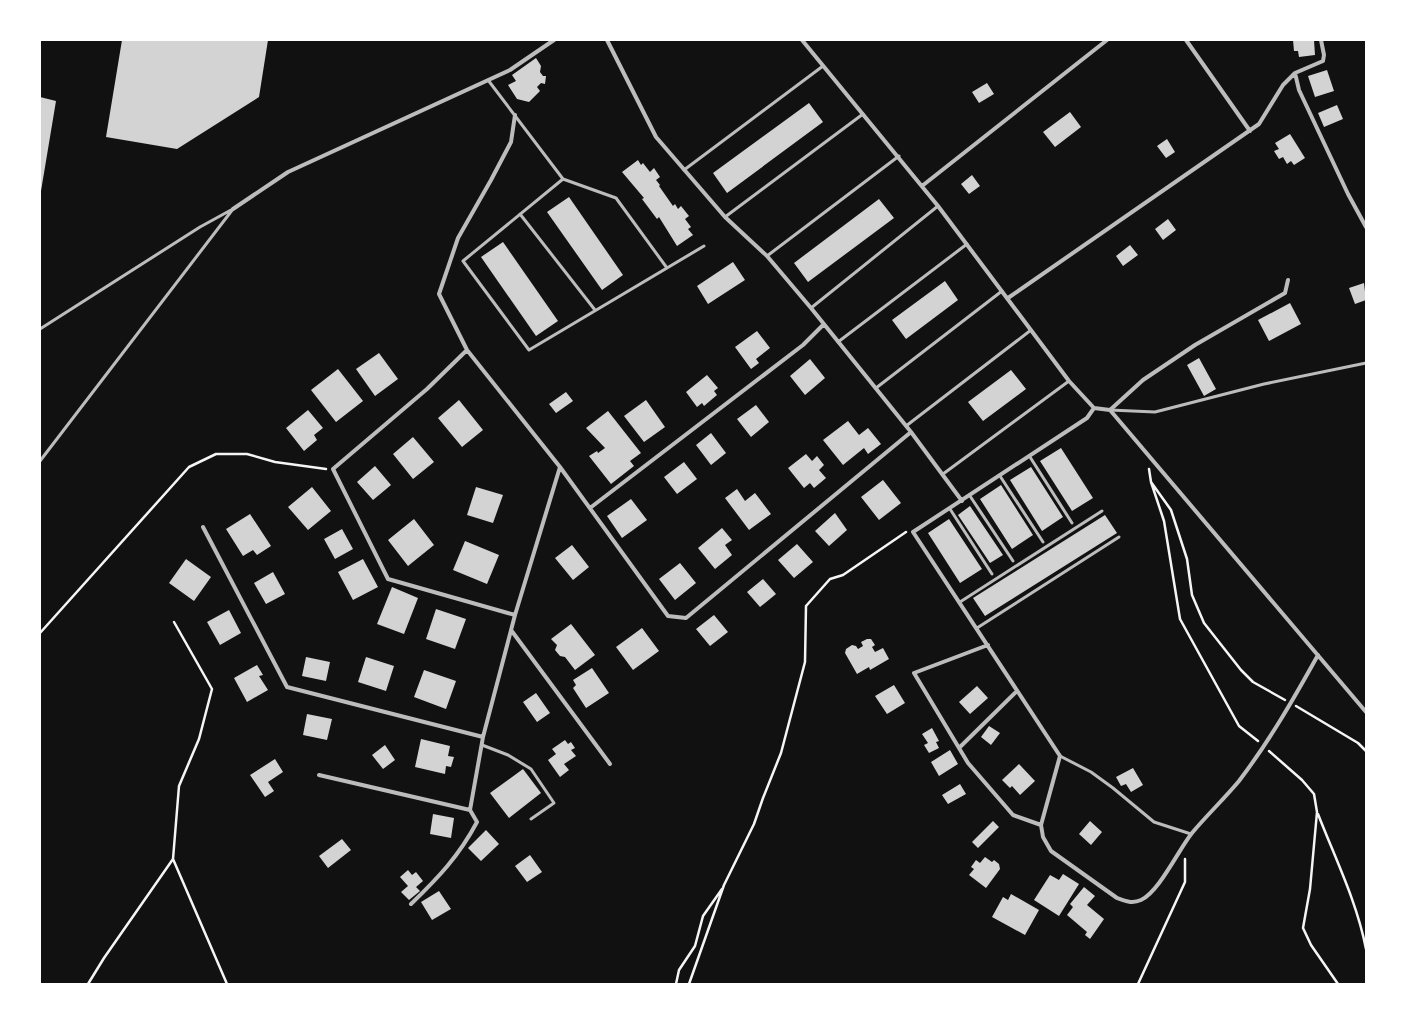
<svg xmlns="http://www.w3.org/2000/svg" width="1406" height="1024" font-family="Roboto,sans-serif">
	<rect width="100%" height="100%" fill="#111"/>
	<path fill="#d3d3d3" d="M122 40H268L259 97 177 149 106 137Z
		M1293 40H1314L1315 55 1299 57 1298 51H1294Z
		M536 58 541 66 540 72 543 76H546L545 84 541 83 537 87 540 91 529 102 517 99 508 85 516 81 512 75Z
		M1327 70 1334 91 1315 97 1308 76Z
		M987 83 994 94 979 103 972 92Z
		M40 97 56 101 41 191H40Z
		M809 103 823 122 727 193 713 173Z
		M1337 105 1343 119 1324 127 1318 113Z
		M1070 112 1081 127 1055 147 1043 132Z
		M1290 134 1305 158 1294 165 1291 161 1287 164 1283 157 1279 159 1274 151 1279 149 1275 143Z
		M1167 139 1175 152 1166 158 1157 146Z
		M638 160 641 165 643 163 650 172 654 168 660 177 656 180 660 185 659 186 673 206 675 204 678 209 681 206 689 216 685 219 691 227 688 229 693 235 677 246 659 217 657 219 642 199 644 198 622 172Z
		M972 175 980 186 969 194 961 184Z
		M569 197 623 275 602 290 547 212Z
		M879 199 894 218 808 282 794 263Z
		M1168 219 1176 230 1163 240 1155 229Z
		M503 242 558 321 536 336 481 257Z
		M1130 245 1138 255 1123 266 1116 256Z
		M733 262 745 280 708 304 697 286Z
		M945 281 958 300 906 339 892 320Z
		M1364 283 1366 300 1355 304 1349 288Z
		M1290 303 1301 324 1269 341 1258 320Z
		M757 331 770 348 756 359 759 363 751 369 735 347Z
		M379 353 398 379 375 396 356 369Z
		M1199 358 1216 389 1204 396 1187 365Z
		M810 359 825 378 805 395 790 376Z
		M338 369 363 401 336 422 311 390Z
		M1011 370 1026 389 983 421 968 402Z
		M707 375 718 388 714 391 717 395 704 406 702 403 697 407 686 392Z
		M566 392 573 401 556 413 549 404Z
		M459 400 483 430 462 447 438 418Z
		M646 400 665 427 644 442 624 416Z
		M756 405 769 422 751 437 737 419Z
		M308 410 323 428 314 435 317 440 304 451 286 428Z
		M608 411 641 453 630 461 634 466 611 484 589 456 597 451 598 453 605 448 586 428Z
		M848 421 859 435 868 428 881 444 868 454 864 448 843 465 823 440Z
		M711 433 726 453 711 465 696 445Z
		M413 437 434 462 413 479 393 454Z
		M1061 448 1093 498 1072 511 1040 461Z
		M806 454 812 461 817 456 824 465 819 470 826 478 814 488 810 483 804 488 788 468Z
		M684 462 697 479 677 494 664 477Z
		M375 466 391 485 373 500 357 482Z
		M1031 467 1063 517 1042 531 1010 480Z
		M883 480 901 503 879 520 861 497Z
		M1001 485 1033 535 1012 549 980 499Z
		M312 487 331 511 308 530 288 507Z
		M476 487 503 495 493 523 467 515Z
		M737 489 745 501 755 493 771 514 749 530 725 498Z
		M631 499 647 520 622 538 607 516Z
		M970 506 1003 555 990 563 958 515Z
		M835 513 847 530 829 546 815 531Z
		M250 514 271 546 257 555 253 550 243 556 226 529Z
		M1105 515 1117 533 985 616 973 598Z
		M414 519 434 545 408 566 388 540Z
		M949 519 982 569 960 583 928 533Z
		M722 528 732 540 725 545 732 555 715 569 698 548Z
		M342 529 353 549 335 559 324 539Z
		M465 541 499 555 487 584 453 570Z
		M797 544 813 562 794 578 778 560Z
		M572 545 589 567 573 580 555 558Z
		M186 559 211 577 194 601 169 583Z
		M363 559 378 587 353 600 338 572Z
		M680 563 696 583 675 600 659 579Z
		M273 572 285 594 266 604 254 583Z
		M763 579 776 594 760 607 747 592Z
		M392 587 418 598 404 634 377 624Z
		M436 609 466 619 455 649 426 639Z
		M229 610 241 633 220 645 207 622Z
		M714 615 728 632 710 646 696 629Z
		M571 624 595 655 575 670 565 657 560 656 555 650 557 645 551 639Z
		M642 628 659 651 633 670 616 647Z
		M867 639H871L875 645 872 647 875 652 883 648 889 659 870 670 869 667 857 674 845 653 846 649 852 645 856 646 858 649 863 646 861 642Z
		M306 657 330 662 326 681 302 676Z
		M366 657 394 666 386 691 358 682Z
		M257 665 263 675 259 676 268 690 247 702 234 678Z
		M592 668 609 693 586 708 573 688 576 685 573 680Z
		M424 670 456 681 446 709 414 697Z
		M894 685 905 703 887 714 875 696Z
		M977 686 988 698 970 714 959 702Z
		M536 693 550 713 537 722 523 702Z
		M307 714 332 719 327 740 303 735Z
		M989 726 1000 733 991 745 981 737Z
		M932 728 939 741 936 742 939 748 929 753 924 745 928 743 922 734Z
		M421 739 450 746 448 756 454 757 451 767 446 766 445 774 415 767Z
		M565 740 568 744 571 742 575 748 571 750 576 756 564 764 569 770 560 777 548 760 556 754 552 749Z
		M385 745 395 760 383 769 372 755Z
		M950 750 958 764 939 776 931 762Z
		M275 759 283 772 268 782 274 791 265 797 250 775Z
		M1019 764 1035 781 1020 795 1012 786 1010 788 1002 780Z
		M1133 768 1143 785 1131 792 1126 784 1121 786 1116 777Z
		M523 769 541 793 509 818 490 793Z
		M960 784 966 794 948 804 942 795Z
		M433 814 454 818 451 838 430 834Z
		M993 821 999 827 978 848 972 842Z
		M1090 821 1102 832 1091 845 1079 834Z
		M486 830 499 844 481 861 468 848Z
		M342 839 351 850 328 868 319 856Z
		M530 855 542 872 527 882 515 866Z
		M985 857 992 862 994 860 999 864 1000 869 986 888 969 875 974 869 971 867 976 860 980 863Z
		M408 870 412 875 416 872 423 881 416 887 420 891 409 900 401 892 408 886 400 877Z
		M1063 874 1079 884 1059 916 1034 900 1050 875 1059 880Z
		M1084 887 1095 896 1087 905 1104 919 1090 939 1085 935 1087 932 1067 915 1073 907 1070 904Z
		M439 891 451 909 432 920 421 902Z
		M1011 894 1039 910 1025 935 992 917 1003 897 1008 900Z"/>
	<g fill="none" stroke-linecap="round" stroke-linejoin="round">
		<path stroke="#f5f5f5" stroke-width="2.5" d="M1149 469 1151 482 1171 510 1187 559 1192 595 1204 623 1241 670 1253 682 1285 700
			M1151 482 1164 521 1180 619 1239 726 1258 741
			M174 622 212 689 199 739 179 786 173 859 227 984
			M40 633 189 467 216 454H247L275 462 326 469
			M1296 706 1358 743 1366 751
			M1269 751 1302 780 1314 794 1317 812 1310 889 1303 928 1311 945 1338 984
			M1318 814C1335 858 1357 902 1366 949
			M88 984 104 958 173 859
			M676 984 679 970 695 946 703 916 722 889
			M689 984 724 885 754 824 763 798 781 753 805 662 806 606 830 579 843 575 906 532
			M1138 984 1185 882V859"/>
		<path stroke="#bcbcbc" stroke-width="3" d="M488 80 563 179 463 261 529 350 704 246
			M684 170 823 66
			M563 179 616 198 667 268
			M520 214 595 310
			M725 217 863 114
			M767 256 899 156
			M811 308 938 206
			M40 329 200 227 231 210
			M838 342 967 244
			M876 388 1002 291
			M1110 410 1155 412 1264 384 1366 363
			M906 426 1031 330
			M1030 457 1072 523
			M40 461 233 209
			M943 474 1069 381
			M1000 476 1043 542
			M970 496 1013 561
			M950 509 992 574
			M960 602 1102 511
			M977 628 1119 537
			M482 745 508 755 531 769 554 803 531 819
			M1060 756 1091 772 1113 788 1154 822 1191 834"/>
		<path stroke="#bcbcbc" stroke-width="4" d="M607 40 656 137 725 217 767 256 811 308 911 432 962 501
			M802 40 938 206 1069 381 1094 408 1110 410 1366 712
			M1186 40 1250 131
			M1295 73 1323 61 1324 55 1321 40
			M515 115 511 142 491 180 458 238 439 294 467 350 560 467 668 616 686 618 911 432
			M922 186 1107 40
			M233 209 288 172 510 70 554 40
			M1008 298 1259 124 1283 85 1295 73 1299 90 1348 194 1366 227
			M467 350 427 389 333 469 388 579 515 615
			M1094 408 1087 418 913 532 1060 756 1041 825 1043 837 1051 851 1117 898C1125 901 1132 904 1141 900 1159 892 1179 849 1192 833 1207 815 1224 799 1239 781 1270 740 1293 700 1318 655
			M1110 410 1143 380 1195 345 1285 293 1288 280
			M590 508 803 345 823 325
			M203 527 287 687 483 737
			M511 630 610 764
			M1017 691 959 748 968 763 1013 815 1041 825
			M959 748 914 673 988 645
			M319 775 470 810 477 822C459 856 438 878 411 904
			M470 810 483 737 515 615 560 467"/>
	</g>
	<rect width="1406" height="1024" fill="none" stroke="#ffffff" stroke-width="82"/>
</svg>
